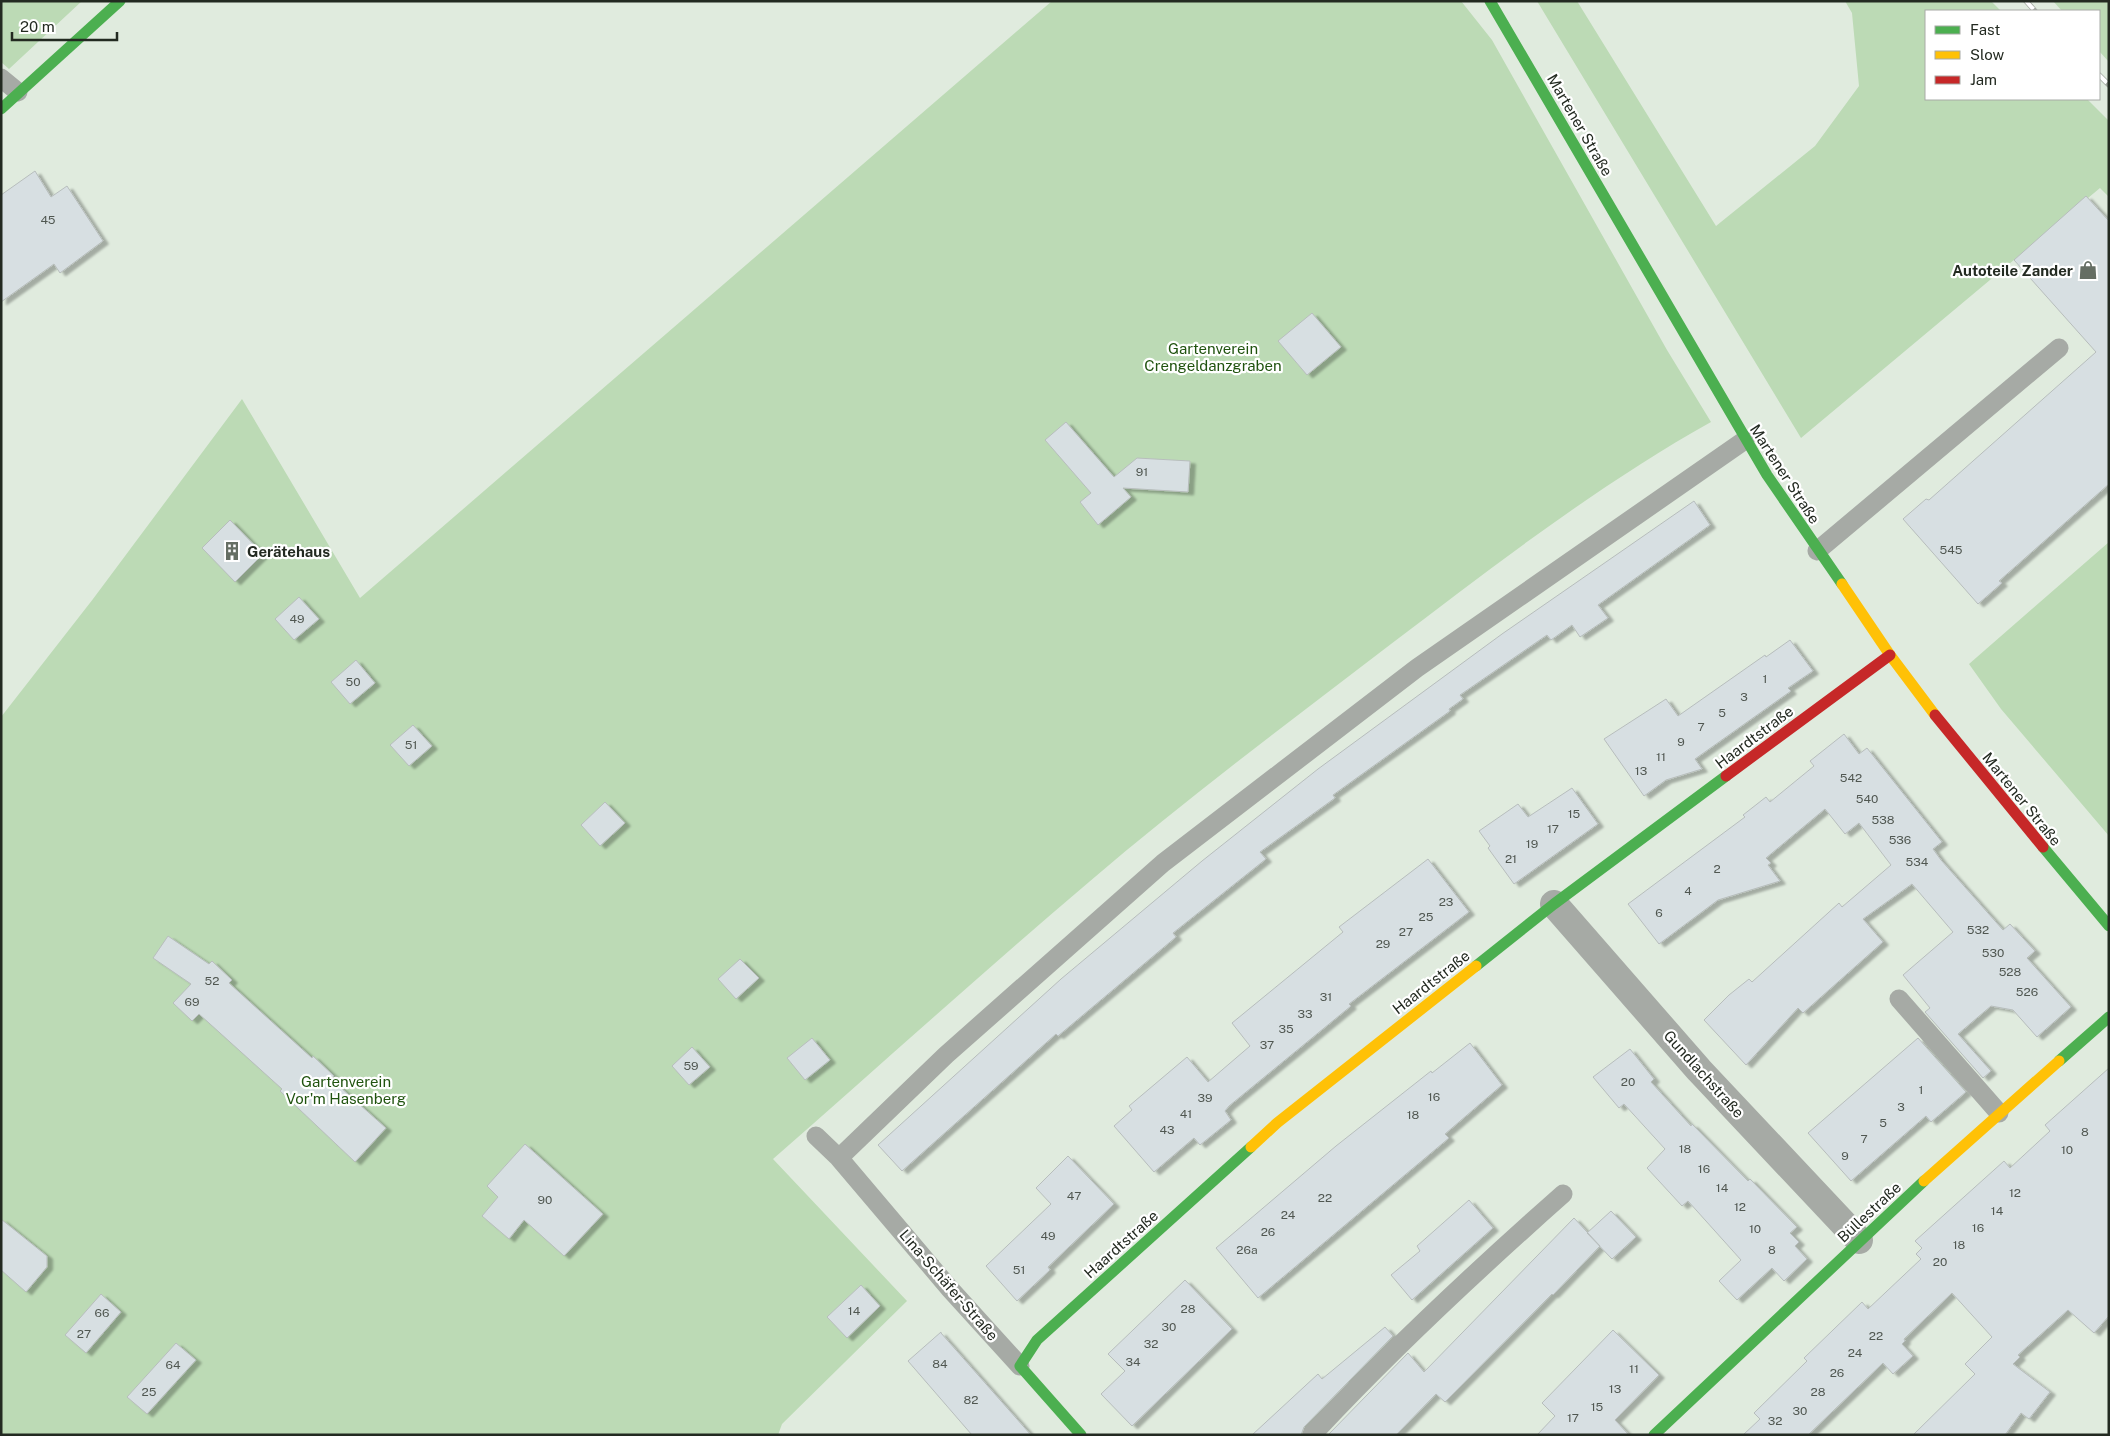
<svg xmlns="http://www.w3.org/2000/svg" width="2110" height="1436" font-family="'Public Sans',sans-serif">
	<defs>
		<filter id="shadow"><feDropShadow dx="5.5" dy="3" stdDeviation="1" flood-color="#0004"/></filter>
	</defs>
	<rect width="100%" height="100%" fill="#e0ebde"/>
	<path fill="#bcdab5" d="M1 1H82L9 69 1 62Z
		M1052 1H1461L1492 40 1667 350 1711 422C1600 484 1492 567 1391 644 1289 722 1186 799 1089 882 982 973 878 1067 773 1159L907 1301 782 1424 778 1435H1V717L93 599 242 399 360 598Z
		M1537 1H1577L1716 226 1815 146 1859 86 1852 13 1845 1H1991L2001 11H1926V99H2087L2109 121V197L2100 188 1801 438Z
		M2053 1H2109V62L2099 51V11H2062Z
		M2109 542V836L2001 709 1969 664Z"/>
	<path fill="#d7dfe2" stroke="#b7bdbc" filter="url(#shadow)" d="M35 171 51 197 67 186 103 241 60 273 54 264 1 302V195Z
		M2086 196 2109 221V484L1999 581 2002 583 1978 604 1903 519 1926 499 1929 500 2096 352 2014 260Z
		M1312 313 1341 347 1307 375 1278 341Z
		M1066 422 1114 477 1137 458 1190 461 1188 492 1123 488 1131 497 1098 525 1080 502 1091 493 1045 440Z
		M1694 501 1710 525 1598 605 1608 618 1580 637 1572 625 1551 640 1547 635 1460 695 1463 699 1449 709 1450 711 1333 795 1335 798 1260 852 1266 859 1173 933 1176 937 1058 1036 1056 1034 902 1171 878 1145 1061 979 1202 861 1318 769 1502 634Z
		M230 520 263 554 235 582 202 548Z
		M299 597 319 619 294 640 275 619Z
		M1790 640 1813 671 1788 688 1791 691 1695 759 1702 769 1666 780 1644 796 1604 739 1666 699 1678 716 1765 655 1766 657Z
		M356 660 375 683 350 704 331 682Z
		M413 725 432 746 409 766 390 745Z
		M1844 734 1859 754 1867 748 1942 842 1933 849 1941 860 2003 930 2010 924 2035 951 2027 958 2071 1007 2037 1037 2013 1010 1991 1006 1958 1034 1991 1071 1983 1078 1925 1012 1930 1008 1903 975 1953 932 1912 884 1863 919 1883 942 1803 1013 1798 1008 1746 1065 1704 1020 1729 995 1749 979 1752 982 1839 903 1842 907 1891 865 1859 823 1845 834 1825 809 1766 858 1771 863 1768 865 1780 881 1718 900 1659 944 1628 904 1745 817 1743 815 1766 797 1770 802 1814 766 1810 761Z
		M1572 788 1598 824 1514 884 1488 848 1490 846 1479 831 1518 804 1528 817Z
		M605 802 625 823 600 846 581 825Z
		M1428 859 1469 912 1349 1004 1351 1006 1229 1106 1225 1111 1231 1120 1200 1145 1194 1138 1154 1172 1114 1126 1132 1110 1129 1106 1187 1057 1208 1082 1250 1046 1232 1023 1343 932 1339 927Z
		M168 936 209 964 212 961 232 980 229 983 312 1058 313 1056 334 1076 331 1079 386 1128 355 1162 280 1091 282 1089 199 1014 192 1021 173 1003 191 984 153 958Z
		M740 959 759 978 736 999 718 979Z
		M812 1038 830 1060 805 1080 787 1058Z
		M1918 1038 1966 1092 1931 1122 1926 1116 1851 1181 1808 1133Z
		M1470 1043 1502 1085 1445 1134 1449 1138 1258 1298 1216 1248 1336 1146 1431 1071 1432 1073Z
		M692 1047 710 1067 689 1085 672 1066Z
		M1630 1049 1654 1079 1651 1082 1691 1126 1692 1124 1748 1181 1750 1179 1797 1227 1790 1233 1799 1242 1795 1246 1807 1259 1784 1281 1772 1268 1737 1300 1719 1281 1741 1260 1688 1201 1682 1206 1647 1168 1665 1149 1624 1104 1619 1108 1593 1077Z
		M2109 1068V1316L2094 1333 2068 1310 2018 1355 2020 1357 2013 1364 2050 1392 2029 1419 2021 1413 2005 1435H1913L1975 1374 1965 1364 1992 1337 1952 1293 1904 1339 1905 1341 1902 1344 1913 1356 1893 1374 1883 1363 1808 1435H1743L1760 1419 1754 1413 1807 1361 1804 1358 1862 1302 1868 1309 1921 1259 1916 1254 1922 1248 1915 1241 2004 1161 2010 1168 2050 1131 2045 1125Z
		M525 1144 603 1214 564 1256 524 1220 509 1239 482 1216 498 1197 487 1186Z
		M1068 1156 1114 1204 1048 1267 1050 1270 1017 1301 986 1266 1051 1204 1036 1188Z
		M1469 1200 1493 1228 1412 1300 1391 1275 1420 1251 1417 1246Z
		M1611 1211 1636 1237 1612 1259 1587 1233Z
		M1574 1218 1600 1246 1553 1295 1552 1294 1445 1402 1436 1394 1396 1435H1328L1408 1353 1424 1372Z
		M1 1219 47 1256V1267L26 1292 1 1270Z
		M1185 1280 1232 1329 1132 1426 1101 1394 1125 1371 1108 1354Z
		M861 1285 880 1306 847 1338 827 1317Z
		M101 1294 121 1312 86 1353 65 1335Z
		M1385 1327 1393 1336 1304 1427 1301 1435H1252L1318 1374 1322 1379Z
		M1613 1330 1659 1375 1615 1420 1629 1435H1537L1555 1416 1542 1403Z
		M941 1332V1333L1031 1435H972L908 1361Z
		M176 1343 196 1360 147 1414 127 1397Z"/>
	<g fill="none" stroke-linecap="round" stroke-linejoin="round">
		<path stroke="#a6aaa5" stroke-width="19" d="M1 78 18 92
			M1817 551 2059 348
			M1899 999 1999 1113
			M816 1136 839 1158 950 1289 1020 1366
			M839 1158 946 1055 1163 863 1417 668 1745 440
			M1312 1435C1391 1350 1476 1271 1563 1194"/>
		<path stroke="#a6aaa5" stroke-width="28" d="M1554 904 1699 1070 1859 1240"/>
		<path stroke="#4caf50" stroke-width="11" d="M1490 1 1767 475 1842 584
			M1 109 120 1
			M2043 847 2109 926
			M1476 966 1554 904 1726 776
			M2059 1061 2109 1017
			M1081 1435 1020 1366 1037 1340 1251 1147
			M1654 1435 1924 1181"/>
		<path stroke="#ffc107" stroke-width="11" d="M1842 584 1890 655 1935 715
			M1251 1147 1277 1123 1476 966
			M1924 1181 2059 1061"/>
		<path stroke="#c62828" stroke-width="11" d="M1935 715 2043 847
			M1726 776 1890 655"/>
		<g stroke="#a4aaa2" stroke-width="5.5">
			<path id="rail" d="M2026 1 2035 11
				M2099 75 2109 85"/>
		</g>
		<use href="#rail" stroke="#fff" stroke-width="4" stroke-dasharray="11" stroke-linecap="butt"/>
	</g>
	<defs>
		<g id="shop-bare" transform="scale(1.5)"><path d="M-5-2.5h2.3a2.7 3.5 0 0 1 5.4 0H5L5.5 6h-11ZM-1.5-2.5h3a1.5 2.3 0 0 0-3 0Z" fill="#656e63" stroke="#fff" stroke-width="2.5" paint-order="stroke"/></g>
		<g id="building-bare" transform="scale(1.5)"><path d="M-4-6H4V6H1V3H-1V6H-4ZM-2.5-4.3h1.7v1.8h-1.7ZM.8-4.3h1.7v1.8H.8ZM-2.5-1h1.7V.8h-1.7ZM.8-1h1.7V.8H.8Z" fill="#656e63" stroke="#fff" stroke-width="2.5" paint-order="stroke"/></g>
	</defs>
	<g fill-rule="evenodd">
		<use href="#shop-bare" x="2088" y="270"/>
		<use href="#building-bare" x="232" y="551"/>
	</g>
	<g text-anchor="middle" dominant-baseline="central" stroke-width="4.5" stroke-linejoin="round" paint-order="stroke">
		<g font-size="12" fill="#505751">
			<text x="48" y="220">45</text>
			<text x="1142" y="472">91</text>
			<text x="1951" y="550">545</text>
			<text x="297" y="619">49</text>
			<text x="1765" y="679">1</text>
			<text x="353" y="682">50</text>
			<text x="1744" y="697">3</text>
			<text x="1722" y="713">5</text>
			<text x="1701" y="727">7</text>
			<text x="1681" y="742">9</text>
			<text x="411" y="745">51</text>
			<text x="1661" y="757">11</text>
			<text x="1641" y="771">13</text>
			<text x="1851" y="778">542</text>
			<text x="1867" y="799">540</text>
			<text x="1574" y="814">15</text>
			<text x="1883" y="820">538</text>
			<text x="1553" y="829">17</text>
			<text x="1900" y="840">536</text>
			<text x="1532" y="844">19</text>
			<text x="1511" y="859">21</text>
			<text x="1917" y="862">534</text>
			<text x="1717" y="869">2</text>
			<text x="1688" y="891">4</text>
			<text x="1446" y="902">23</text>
			<text x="1659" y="913">6</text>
			<text x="1426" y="917">25</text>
			<text x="1978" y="930">532</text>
			<text x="1406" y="932">27</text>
			<text x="1383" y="944">29</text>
			<text x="1993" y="953">530</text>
			<text x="2010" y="972">528</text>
			<text x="212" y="981">52</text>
			<text x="2027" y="992">526</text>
			<text x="1326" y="997">31</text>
			<text x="192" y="1002">69</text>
			<text x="1305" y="1014">33</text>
			<text x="1286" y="1029">35</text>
			<text x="1267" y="1045">37</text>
			<text x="691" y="1066">59</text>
			<text x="1628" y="1082">20</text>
			<text x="1921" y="1090">1</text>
			<text x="1434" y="1097">16</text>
			<text x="1205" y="1098">39</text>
			<text x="1901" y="1107">3</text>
			<text x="1186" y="1114">41</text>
			<text x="1413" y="1115">18</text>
			<text x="1883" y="1123">5</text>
			<text x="1167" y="1130">43</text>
			<text x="2085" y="1132">8</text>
			<text x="1864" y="1139">7</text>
			<text x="1685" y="1149">18</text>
			<text x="2067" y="1150">10</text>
			<text x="1845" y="1156">9</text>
			<text x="1704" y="1169">16</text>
			<text x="1722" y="1188">14</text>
			<text x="2015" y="1193">12</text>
			<text x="1074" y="1196">47</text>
			<text x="1325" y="1198">22</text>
			<text x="545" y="1200">90</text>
			<text x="1740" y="1207">12</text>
			<text x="1997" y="1211">14</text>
			<text x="1288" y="1215">24</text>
			<text x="1978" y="1228">16</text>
			<text x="1755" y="1229">10</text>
			<text x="1268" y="1232">26</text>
			<text x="1048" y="1236">49</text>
			<text x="1959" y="1245">18</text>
			<text x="1247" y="1250">26a</text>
			<text x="1772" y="1250">8</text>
			<text x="1940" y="1262">20</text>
			<text x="1019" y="1270">51</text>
			<text x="1188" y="1309">28</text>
			<text x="854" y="1311">14</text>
			<text x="102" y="1313">66</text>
			<text x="1169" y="1327">30</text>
			<text x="84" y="1334">27</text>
			<text x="1876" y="1336">22</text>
			<text x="1151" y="1344">32</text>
			<text x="1855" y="1353">24</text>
			<text x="1133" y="1362">34</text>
			<text x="940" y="1364">84</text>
			<text x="173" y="1365">64</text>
			<text x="1634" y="1369">11</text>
			<text x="1837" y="1373">26</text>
			<text x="1615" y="1389">13</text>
			<text x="149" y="1392">25</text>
			<text x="1818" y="1392">28</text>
			<text x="971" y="1400">82</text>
			<text x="1597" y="1407">15</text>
			<text x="1800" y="1411">30</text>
			<text x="1573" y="1418">17</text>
			<text x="1775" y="1421">32</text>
		</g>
		<g font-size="15" fill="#232a21" stroke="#fff">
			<text transform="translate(1580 125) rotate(60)">Martener Straße</text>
			<text transform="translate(1785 474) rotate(57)">Martener Straße</text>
			<text transform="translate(1754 737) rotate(-37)">Haardtstraße</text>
			<text transform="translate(2022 799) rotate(51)">Martener Straße</text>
			<text transform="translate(1431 982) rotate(-38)">Haardtstraße</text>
			<text transform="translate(1704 1074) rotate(48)">Gundlachstraße</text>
			<text transform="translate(1869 1212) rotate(-43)">Büllestraße</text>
			<text transform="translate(1121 1244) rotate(-42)">Haardtstraße</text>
			<text transform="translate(949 1285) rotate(49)">Lina-Schäfer-Straße</text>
		</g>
		<g font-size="15" font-weight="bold" fill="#232a21" stroke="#fff" text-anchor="end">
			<text x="2073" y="270">Autoteile Zander</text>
			<text x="247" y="551" text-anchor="start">Gerätehaus</text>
		</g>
		<g font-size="15" fill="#20530f" stroke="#fff">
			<text x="1213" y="348">Gartenverein<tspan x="1213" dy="17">Crengeldanzgraben</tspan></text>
			<text x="346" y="1081">Gartenverein<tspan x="346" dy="17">Vor'm Hasenberg</tspan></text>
		</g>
	</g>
	<rect width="2110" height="1436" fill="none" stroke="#232a21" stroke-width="5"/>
	<rect x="1925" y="10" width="175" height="90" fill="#ffffff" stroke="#a7aaa6"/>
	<rect x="1935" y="26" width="25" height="8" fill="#4caf50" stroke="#a7aaa6"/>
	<text x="1970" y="35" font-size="15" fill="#232a21">Fast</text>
	<rect x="1935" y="51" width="25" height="8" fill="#ffc107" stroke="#a7aaa6"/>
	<text x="1970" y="60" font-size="15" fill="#232a21">Slow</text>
	<rect x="1935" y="76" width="25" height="8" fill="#c62828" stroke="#a7aaa6"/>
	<text x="1970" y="85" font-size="15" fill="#232a21">Jam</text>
	<path d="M12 32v8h105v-8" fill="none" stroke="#232a21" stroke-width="2.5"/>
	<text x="20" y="32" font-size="15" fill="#232a21" stroke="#ffffff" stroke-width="4" paint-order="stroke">20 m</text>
</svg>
